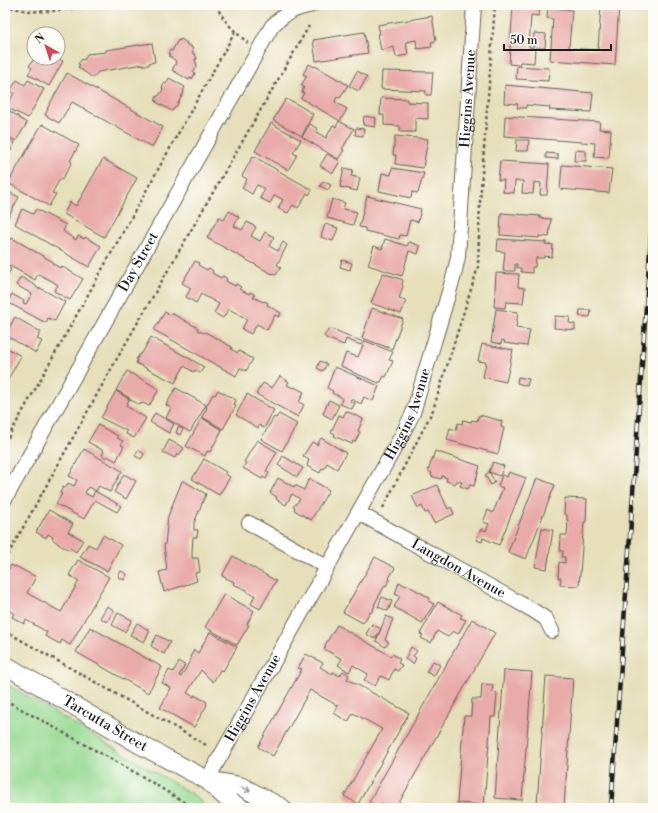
<svg xmlns="http://www.w3.org/2000/svg" width="658" height="813" font-family="'Libre Bodoni',serif">
	<rect width="100%" height="100%" fill="#fdfcf7"/>
	<filter id="ink" filterUnits="userSpaceOnUse"><feTurbulence type="fractalNoise" baseFrequency=".025" numOctaves="2"/><feDisplacementMap in="SourceGraphic" scale="8" xChannelSelector="R" yChannelSelector="G"/><feConvolveMatrix kernelMatrix="1 2 1 2 8 2 1 2 1" color-interpolation-filters="sRGB"/></filter>
	<filter id="wash" filterUnits="userSpaceOnUse"><feTurbulence type="fractalNoise" baseFrequency=".012" numOctaves="4" result="noise"/><feDisplacementMap in="SourceGraphic" scale="16" xChannelSelector="R" yChannelSelector="G"/><feGaussianBlur stdDeviation="0.9" result="paint"/><feColorMatrix in="noise" values="0 0 0 0 0 0 0 0 0 0 0 0 0 0 0 0 0 1.4 0 .05"/><feComposite in="paint" operator="in"/></filter>
	<g filter="url(#wash)">
		<rect width="100%" height="100%" fill="#e6dfba"/>
		<path fill="#95d991" stroke="#587a56" d="M5 683 195 796 208 808H5Z"/>
		<g id="blocks">
			<path fill="#e9aba9" d="M513 5H540L539 16 531 15 529 47 533 48 534 33 546 34 545 48H535L534 63 520 62 519 65 509 64Z
				M601 5H619L615 65 550 60 553 19 547 18 548 7 572 10 569 48 598 50Z
				M432 16 436 41 431 42 432 47 417 49 416 40 406 42 408 55 396 57 394 47 381 50 378 34H380L378 25Z
				M364 32 368 53 316 61 313 40Z
				M181 39 187 43 186 44 192 47 193 54H195L197 59H195L197 66 193 72 195 73 192 79 190 78 189 80 172 70 176 63 175 60 169 56 170 55 168 54 170 50 172 51 178 40 180 41Z
				M152 43 155 62 149 63V65H143V64L98 72 93 78 78 67 80 65 78 64 82 59 84 60 87 54 106 52V50Z
				M37 58H57L63 61 49 86 28 74 32 68 29 66 33 60 36 61Z
				M309 64 314 67 315 66 348 85 340 98 337 97 335 102 347 109 340 121 301 98 304 93 302 92 304 87 301 85 307 76 303 74Z
				M517 66 549 68 548 81 516 79Z
				M357 71 367 77 359 91 349 86Z
				M382 71 433 72 431 95H426V91L381 89Z
				M67 73 163 127 152 147 72 102 59 123 45 115 48 109H47Z
				M169 78 185 87 183 91 184 92 176 107H175L172 111 156 102 157 101 155 100 157 96H159L163 89 162 88 164 83 166 84Z
				M17 80 25 85 28 80 44 89 28 118 6 107 14 93 10 91Z
				M505 85 593 93 591 112 549 110 550 107 526 105V108H517L518 104 504 103Z
				M381 98 407 99V102L428 103V119L415 118V132H400V126L384 125V115H380Z
				M286 99 292 102V101L313 114 302 136 273 120Z
				M6 109 19 117V118L27 123 16 141 5 135Z
				M364 116 376 118 375 127 363 125Z
				M505 116 600 122 599 129 611 130 609 158 594 157 595 143 504 136Z
				M339 121 354 129 342 149 344 150 338 159 302 137 310 124 318 129 316 132 326 138 333 125 336 127Z
				M271 123 301 140 293 153 297 155 288 170 255 151Z
				M42 124 79 145 70 161 72 162 62 180 60 179 52 193 56 194 49 206 8 183Z
				M356 128 364 129 363 136 355 135Z
				M5 136 15 143 5 161Z
				M395 136 428 139 423 168 395 164 396 155H393Z
				M517 140H529L528 151H516Z
				M575 150 586 151V161H574Z
				M546 153 558 154V159L546 158Z
				M327 154 340 161 333 173 320 166Z
				M253 156 312 190 309 195 307 193 298 208 293 205 288 213 278 208 283 200 275 195 270 203 260 198 265 189 257 185 252 194 242 188 247 179 242 176Z
				M103 159 137 178 104 237 64 214 70 202 76 206Z
				M500 161 549 164 547 195H540L541 183 534 182 533 194 522 193 523 181H515L514 193 503 192 504 180H498Z
				M562 165 612 169 609 193 560 189Z
				M344 168 353 170 351 176 360 178 357 191 340 187Z
				M392 168 424 173 418 193 412 192 411 198 379 191 382 173 391 175Z
				M323 181 331 185 328 190 320 186Z
				M5 190 19 197 5 223Z
				M367 196 421 209 418 222 410 220 406 236 400 235 399 239 365 231V228L359 227Z
				M332 199 345 203 343 209 357 212 353 225 327 218Z
				M22 209 33 214 36 209 66 225 63 231 68 235 76 240 78 236 84 239 85 237 101 246 89 267 15 224Z
				M229 211 239 217 234 226 242 230 247 222 256 227 251 236 260 241 265 232 274 237 269 246 278 251 283 242 287 245 277 265 281 267 276 275 273 273 272 274 207 238 219 217 224 220Z
				M501 213 540 216V218L551 219 549 237 539 236V238L500 235Z
				M325 224 338 228 333 241 321 237Z
				M6 237 11 240 12 238 53 262 52 263 60 268 61 266 83 279 70 300 54 291 58 285 52 281 38 274 35 280 5 263 8 258 5 256V240Z
				M385 239 407 246 409 242 420 246 418 254 409 251 402 276 368 265 374 246 382 249Z
				M498 239 546 242 545 244 553 245 552 257 544 256V258H536L535 267H532V273L521 272V268H517V264H515V271H503L505 252 497 251Z
				M342 260 352 263 350 270 340 267Z
				M195 261 199 263 198 265 207 270 209 268 213 271 212 273 221 278 223 276 227 279 226 281 235 286 236 284 241 287 239 289 249 294 250 292 255 295 253 297 263 302 264 301 268 303 267 305 281 313 279 317 275 315 267 330 257 324 251 334 242 329 247 319 229 309 223 318 214 313 219 304 201 294 196 303 186 297 191 288 182 283Z
				M5 266 11 269 5 280Z
				M383 273 403 280 402 285 403 286 399 299 406 301 401 314 371 303Z
				M496 273 519 274 518 287 525 288 523 303 506 302 505 308 494 307Z
				M21 277 36 286V287L39 289 40 288 65 302 55 321 48 318 46 323 7 302 12 294 24 301 23 303 26 304 32 294 16 285Z
				M372 308 403 319 392 349 362 338Z
				M496 309 518 312 516 328 530 330 527 346 504 343 505 341 502 340 501 344 491 342Z
				M580 310H591L590 317 579 316Z
				M165 312 170 315 171 313 198 328 197 330 204 333 205 332 232 347 231 349 238 353 239 351 253 359 246 371 240 368 236 376 154 330Z
				M555 316 570 317 569 323 575 324V330L554 328Z
				M15 317 41 332 37 339 42 341 36 353 5 335Z
				M330 328 363 342 361 345 346 339 344 345 326 338 324 336Z
				M151 337 199 364 204 367 200 373 195 370 194 372 184 366 175 383 136 363 137 361 136 360 139 355 142 353Z
				M365 341 393 352 389 360 393 361 386 377 384 376 381 382H379V383L352 372V371L341 366 346 353 358 357Z
				M482 344 513 350 506 382 483 377 486 362 478 361Z
				M5 347 21 356 5 385Z
				M320 361 327 364 323 371 317 368Z
				M335 367 379 386 373 401 364 397 361 404 351 399 350 401 355 403 352 409 340 404 342 399 341 397 332 393 333 391 327 388Z
				M127 371 159 389 149 406 143 403 142 404 141 403 140 405 129 399 126 406 146 418 134 438 126 434 127 431 101 418 116 391 129 399V398L116 390Z
				M280 376 289 382 287 385 293 388 294 387 304 392 299 402 304 405 298 417 256 394 263 383 272 388Z
				M518 377 529 379 527 386 517 383Z
				M176 388 206 405 190 432 166 418 171 408 166 405Z
				M218 390 236 400 234 405 236 406 223 429 202 417 207 408 206 407 213 394 215 395Z
				M247 394 274 410 264 428 259 425 258 428 236 415Z
				M329 400 339 405 332 419 323 414Z
				M346 411 363 419 358 431 360 432 355 442 353 441 352 444 334 436 335 434 331 432 339 415 343 417Z
				M155 413 174 424 169 433 150 422Z
				M279 414 297 424 282 451 261 439 274 417 276 418Z
				M479 415 502 421 501 427 504 428 498 454 447 440 450 428 456 430 458 423 462 424 463 420 471 422 472 420 477 421Z
				M202 418 222 430 210 452 207 451 205 456 186 446Z
				M98 425 118 436 117 438 123 441 121 445 124 446 116 461 107 456 106 458 102 455 104 451 88 442Z
				M178 427 183 429 180 435 176 433Z
				M321 438 346 453 337 469 327 463 324 469 322 468 320 473 307 466 309 460 303 456 312 442 317 445Z
				M169 440 184 448 179 455 177 454 175 458 163 452Z
				M257 440 277 452 266 471 269 473 266 479 263 477 262 479 243 468 246 463 244 462Z
				M84 449 122 471 110 492 99 486 96 491 88 487 85 493 92 497 95 491 121 506 117 512 95 500 84 519 56 504 62 494 60 493 63 487 65 488 68 483 74 486 77 480 69 476Z
				M138 450 144 454 141 459 135 456Z
				M435 451 480 466 474 486 470 485 468 489 460 486 462 482 457 481 455 484 446 481 447 478 442 476 441 479 431 476 432 473 428 471Z
				M283 456 303 468 297 477 278 465Z
				M204 459 226 472 225 474 230 477 219 495 192 479Z
				M493 462 504 466 500 476 489 472Z
				M489 472 495 482 491 485 485 475Z
				M509 472 526 478 499 545 483 538 482 542 476 540 481 529 486 531 489 524 483 522 488 510 493 513 503 488 498 486 502 475 507 477Z
				M124 474 136 481 126 499 114 492Z
				M278 478 294 487 295 485 304 490 308 480 309 481 310 479 329 490 311 520 294 510 295 508 293 507 300 499 292 494 286 505 276 499 277 497 270 493Z
				M537 478 555 485 526 559 508 552Z
				M182 481H184L206 494 194 523V530H198L197 537H193L192 552V558H198L200 572 195 573 197 581 164 592 159 572 167 570 164 545H165L168 516Z
				M437 485 448 509 451 507 454 514 434 523 428 512 425 513 422 506 418 508 412 496Z
				M565 498 587 499 586 522H584L579 586 560 585 561 578H558L559 562 565 563V557H562L563 551H560L561 535H567L568 520H567V515L564 514Z
				M49 510 73 524 68 532 83 540 76 552 70 548 69 550 58 544V543L52 539 53 537 48 534 46 538 36 532Z
				M542 528 553 530 547 569 535 567Z
				M103 535 121 545 107 571 80 557 88 544 96 548Z
				M233 556 276 581 260 609 251 604 255 595H253L247 592V590L233 584 234 582 222 576Z
				M375 557 395 568 389 578 390 579 386 586 385 585 374 605 375 606 371 613 370 612 363 623 343 612Z
				M78 560 109 577 70 645 62 640 60 644 45 636 47 632 26 620 24 624 12 617 14 614 10 611 8 615 5 614V574L8 569H9L11 565 15 567V566L36 577 27 593 61 612 79 581 69 575Z
				M121 571 127 574 124 580 118 577Z
				M399 582 406 586 407 585 430 598 428 601 434 604 422 623 394 607 400 596 395 594Z
				M224 594 254 611 247 624 249 625 237 645 205 627Z
				M382 597 392 601 388 611 378 607Z
				M438 602 462 615 460 618 466 620 458 634 453 631 448 637 437 631 431 643 421 638 423 635 420 634Z
				M107 606 114 610 107 622 100 618Z
				M118 613 132 620 125 632 112 625Z
				M386 616 393 619 385 640 389 642 385 647 376 641Z
				M472 619 495 633 396 808H390L381 803 379 808 369 802Z
				M137 623 150 631 144 642 130 635Z
				M372 624 381 629 375 639 366 634Z
				M337 625 391 656 392 654 400 659 398 663 402 665 398 671 394 669 389 680 381 676 375 686 364 680 368 674 353 665 349 672 338 665 342 659 324 649 326 646 325 645Z
				M90 627 162 667 148 693 76 652Z
				M210 632 237 647 223 671 220 670 213 682 201 670 187 693 194 697V695L207 702 206 704 207 705 194 727 160 708 171 688 162 683 169 670 173 672 179 662 185 665 179 676 181 677 191 659 190 657 194 650 198 653Z
				M157 635 170 642 164 654 151 646Z
				M411 647 417 651 413 656 416 658 413 664 405 659Z
				M306 654 323 663 320 667 332 674 333 672 340 676 343 671 349 675 347 679 409 713 358 804 344 796 382 729 353 713 348 722 334 713 338 706 310 690 273 756 258 747 302 669 298 668Z
				M433 661 440 665 434 676 426 672Z
				M504 670 532 672 522 800 495 798Z
				M546 676 573 678 564 807 537 805Z
				M482 684 493 685 492 692 497 693 495 717H491L484 805 457 803 464 716H471L472 699H481Z"/>
		</g>
	</g>
	<g filter="url(#ink)">
		<use href="#blocks" fill-opacity="0" stroke="#636053" stroke-width="1"/>
		<g fill="none" stroke-linecap="round" stroke-linejoin="round">
			<g stroke="#636053" stroke-width="16">
				<g id="minor">
					<path id="s1" d="M5 499 272 26C284 14 295 8 312 5"/>
					<path id="s2" d="M359 513 534 611 546 619 552 631"/>
					<path d="M249 523 327 567"/>
					<path id="s3" d="M207 780 402 435 413 413 454 275 458 257 474 5"/>
				</g>
			</g>
			<g stroke="#636053" stroke-width="20">
				<g id="tertiary">
					<path id="s4" d="M5 665 139 744 207 780 232 803 241 808"/>
					<path d="M207 780 240 786 282 808"/>
				</g>
			</g>
			<path stroke="#636053" stroke-width="2.5" stroke-dasharray="3 3" stroke-linecap="butt" d="M5 5C35 17 66 9 97 5
				M216 5C223 21 235 32 248 43
				M5 443 235 32
				M383 508 433 410 478 267 480 201 495 5
				M5 560 115 362 309 26
				M5 631 206 745
				M5 700 145 778 193 808"/>
			<use href="#minor" stroke="#fff" stroke-width="14"/>
			<use href="#tertiary" stroke="#fff" stroke-width="18"/>
			<g stroke="#1c1c1c" stroke-width="4.5">
				<path id="rail" d="M611 808 653 206"/>
			</g>
			<use href="#rail" stroke="#fdfcf7" stroke-width="3" stroke-dasharray="9" stroke-linecap="butt"/>
		</g>
		<defs><path id="oneway-shaft" d="M-6 0H5M1.5-3L5.5 0L1.5 3" fill="none" stroke-width="1.6" stroke-linecap="round" stroke-linejoin="round"/></defs>
		<use stroke="#999" href="#oneway-shaft" transform="translate(245 789) rotate(26)"/>
	</g>
	<g text-anchor="middle" dominant-baseline="central" stroke-width="3" stroke-linejoin="round" paint-order="stroke">
		<g font-size="14" fill="#1c1c1c" stroke="#fdfcf7">
			<text stroke="none"><textPath href="#s3" startOffset="742">Higgins Avenue</textPath></text>
			<text stroke="none"><textPath href="#s1" startOffset="272">Day Street</textPath></text>
			<text stroke="none"><textPath href="#s3" startOffset="418">Higgins Avenue</textPath></text>
			<text stroke="none"><textPath href="#s2" startOffset="114">Langdon Avenue</textPath></text>
			<text stroke="none"><textPath href="#s3" startOffset="94">Higgins Avenue</textPath></text>
			<text stroke="none"><textPath href="#s4" startOffset="116">Tarcutta Street</textPath></text>
		</g>
	</g>
	<rect width="658" height="813" fill="none" stroke="#fdfcf7" stroke-width="20"/>
	<g transform="translate(46 46) rotate(321)"><circle r="19" fill="#fdfcf7" stroke="#a3a29f"/>
	<path d="M0-3L7 15L0 10L-7 15Z" fill="#d1495b"/>
	<text y="-6" font-size="11" font-weight="bold" text-anchor="middle" fill="#1c1c1c">N</text>
	</g>
	<path d="M504 44v6h107v-6" fill="none" stroke="#1c1c1c" stroke-width="2"/>
	<text x="510" y="44" font-size="12" fill="#1c1c1c" stroke="#fdfcf7" stroke-width="3" paint-order="stroke">50 m</text>
</svg>
